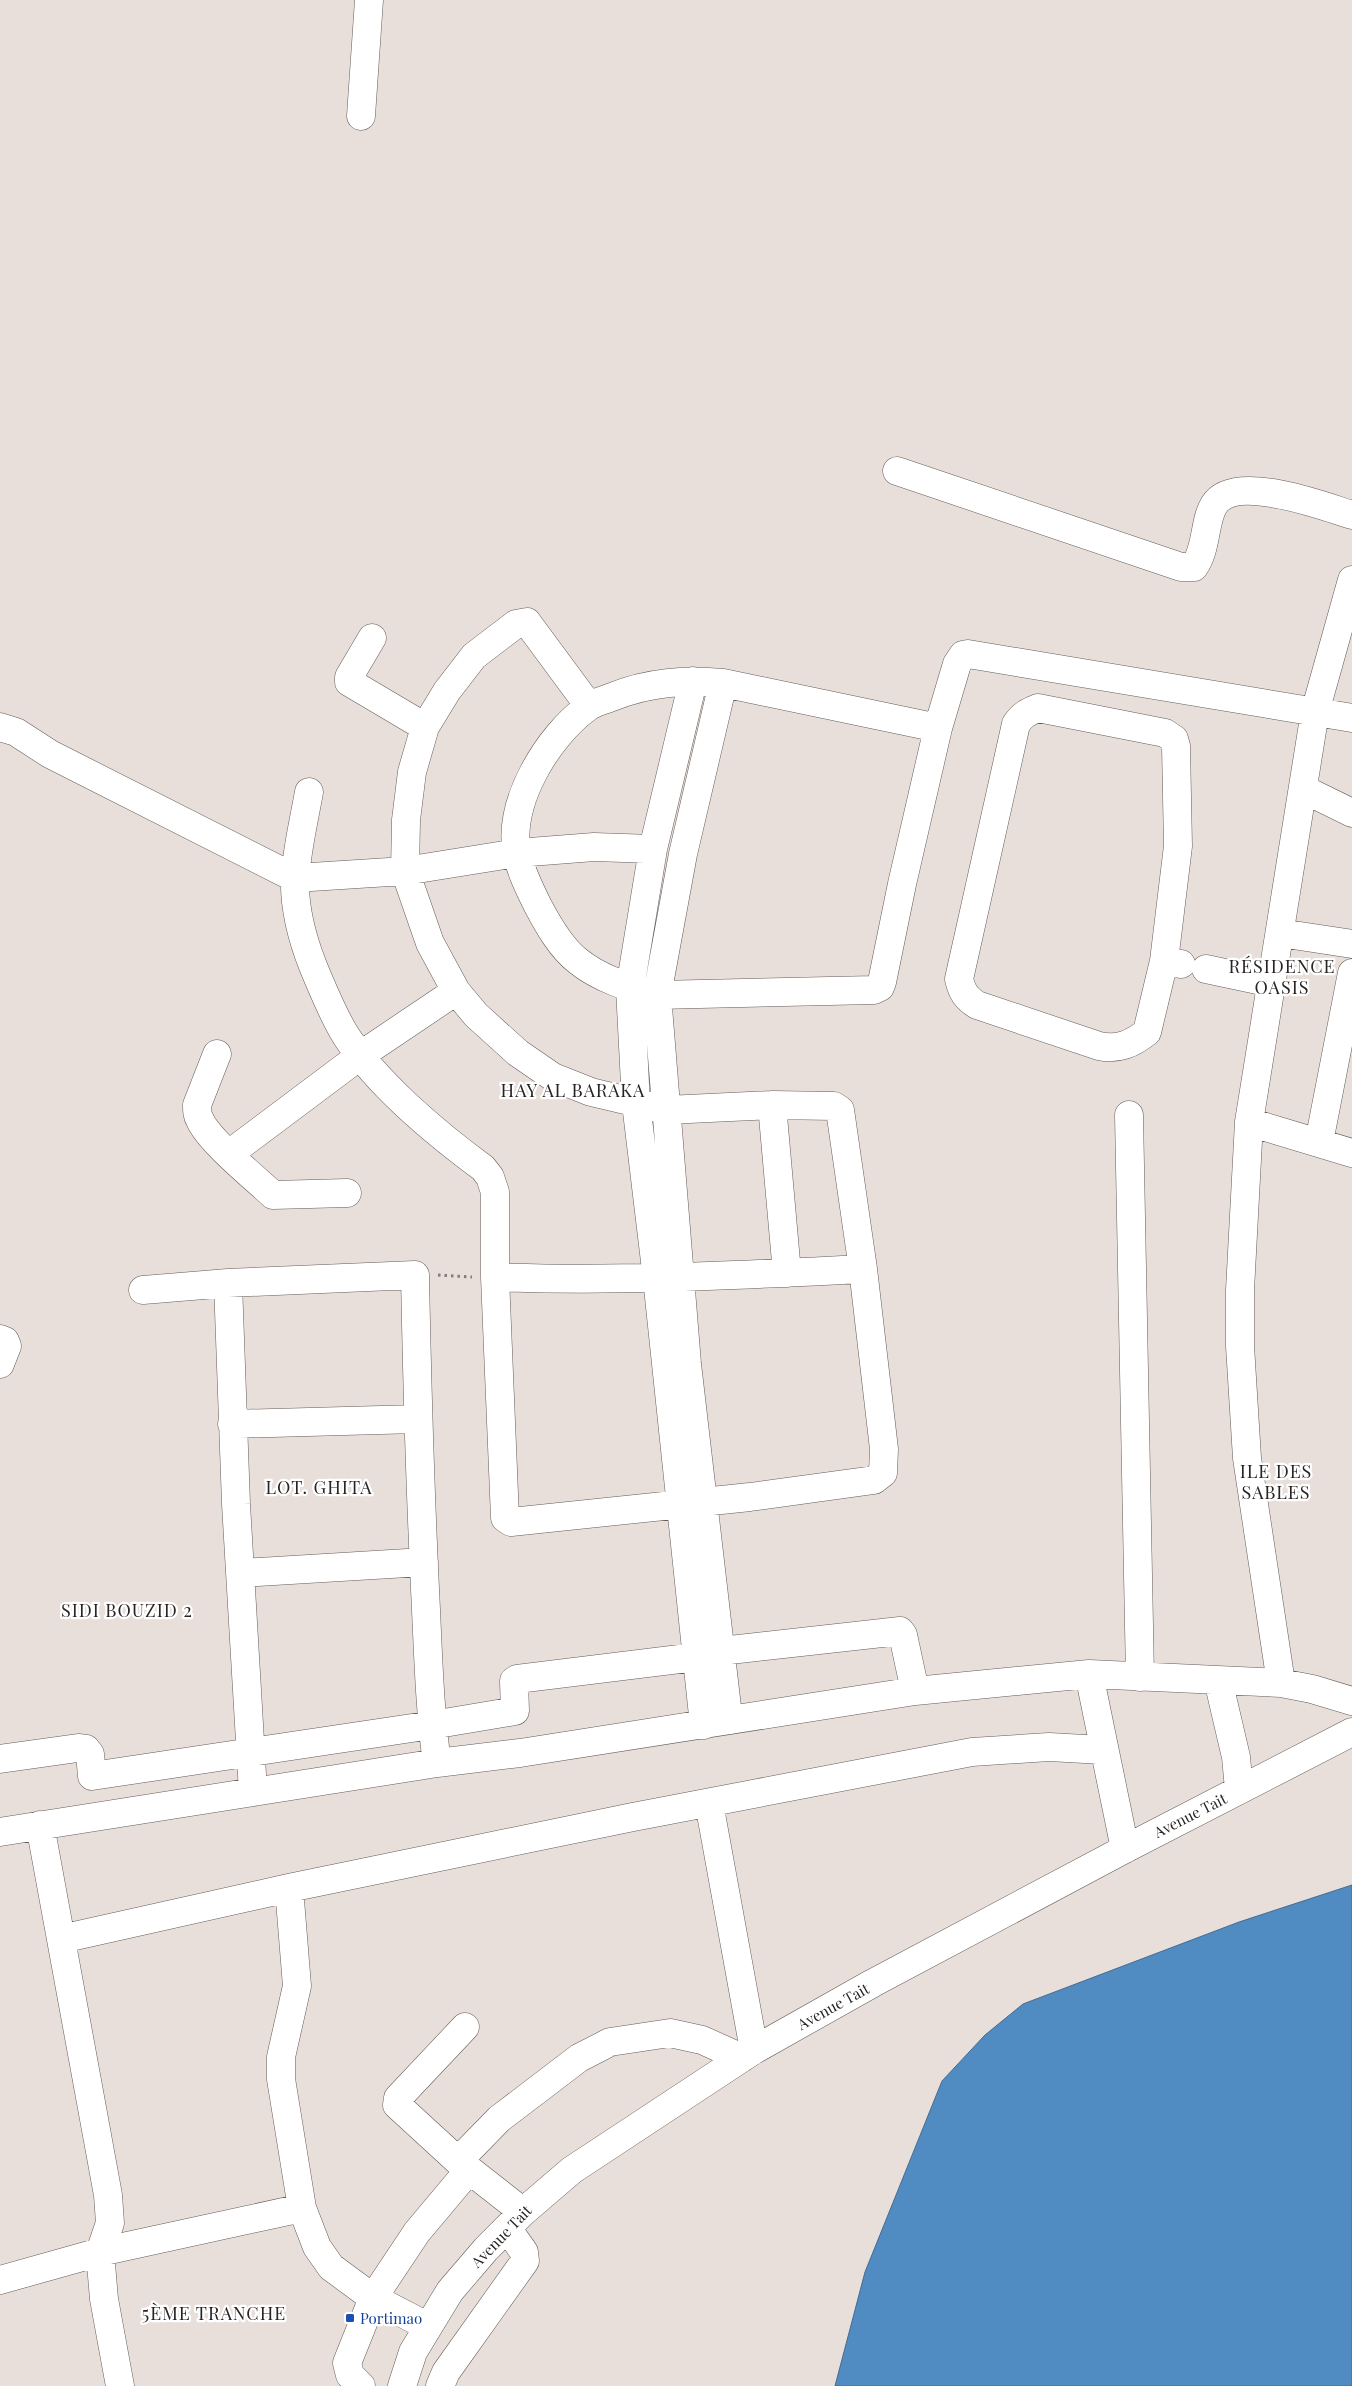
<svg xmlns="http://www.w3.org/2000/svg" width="1352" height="2386" font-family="'Playfair Display',serif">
	<rect width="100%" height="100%" fill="#e8deda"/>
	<path fill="#508bc2" stroke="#446c92" d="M1352 1885V2386H835L865 2272 942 2081 985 2035 1023 2004 1239 1922Z"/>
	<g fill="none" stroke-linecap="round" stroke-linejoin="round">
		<g stroke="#645c58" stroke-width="29">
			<path id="minor" d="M361 116 369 0
				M897 471 1181 567H1194C1207 549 1204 521 1214 505 1234 472 1323 506 1352 515
				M372 638 349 677V682L425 727
				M693 681 653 849 630 988 636 1103 657 1278 704 1725
				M723 683 683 854 657 995 687 1364 727 1707 730 1720
				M589 706 527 622 516 624 474 656 447 691 425 727 412 772 406 820 405 871 430 943 456 991 476 1015 518 1053 553 1077 591 1092 667 1110 772 1105 834 1106 840 1110 863 1269 884 1449 883 1473 874 1480 750 1497 511 1522 505 1518 495 1277C618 1282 740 1275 863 1269
				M0 727 16 732 50 754 295 878 405 871 517 853 594 847 653 849
				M938 728 723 683C684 680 649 682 612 697 605 700 595 702 588 707 548 736 507 802 517 854 521 872 530 890 538 906 548 925 561 948 578 961 600 979 630 988 657 995L874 990 880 987 882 982 902 884 938 728 957 664 963 655 968 654 1352 718
				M1303 789 1352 813
				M309 792C304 820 297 849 295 878 294 908 302 938 313 966 322 988 331 1010 343 1031 373 1081 437 1134 483 1168L490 1177 495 1192V1277
				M1280 933 1352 944
				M1164 961 1147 1032C1132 1044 1118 1050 1099 1046L977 1005C966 998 962 992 959 979L1016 724C1022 715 1028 712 1038 708L1165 733 1174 739 1176 746 1178 846 1164 961 1181 964
				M1206 969 1272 983
				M217 1054 197 1105C197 1111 197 1115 200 1120 209 1141 255 1178 273 1195L347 1193
				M772 1105 787 1273
				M1129 1115 1140 1677
				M1249 1122 1352 1153
				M1319 1142 1352 973
				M229 1154 361 1055 456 991
				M228 1283 236 1504 253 1792
				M143 1290 228 1283 415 1275C417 1380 420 1484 425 1589 428 1647 429 1705 437 1763
				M0 1339 5 1341 7 1346 0 1364
				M232 1424 417 1419
				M240 1573 424 1562
				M721 1651 900 1631 903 1635 915 1691
				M1089 1674 1125 1849
				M1218 1680 1236 1757 1239 1789
				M1281 1683 1247 1458 1240 1346V1290L1249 1122 1315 712 1352 580
				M0 1759 78 1748 86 1749 90 1754 92 1776 432 1725 515 1711 514 1681 517 1679 696 1657
				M709 1803 754 2050
				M40 1825 108 2195 110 2223 100 2252 104 2299 120 2386
				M0 1832 437 1763 520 1753 915 1691 1089 1674 1281 1683 1312 1689 1352 1701
				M289 1888 297 1986 281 2057V2079L302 2208 317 2247 331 2267 373 2298 427 2326
				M61 1939 289 1888 633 1817 972 1752 1049 1747 1103 1750
				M465 2027 398 2098 397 2105 458 2161 523 2212
				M458 2161 499 2119 537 2090 579 2058 610 2042 670 2033 702 2040 742 2058
				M0 2280 100 2252 302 2208
				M361 2386 350 2375 347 2363 373 2298 417 2232 469 2170
				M402 2386 413 2352 450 2291 486 2249 523 2212 572 2170 754 2050 873 1983 1125 1849 1352 1732
				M440 2386 446 2372 525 2261 524 2252 507 2228"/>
		</g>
		<path stroke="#837d7a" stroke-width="3" stroke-dasharray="2.5 4" stroke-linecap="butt" d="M438 1275 472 1277"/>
		<use href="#minor" stroke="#fff" stroke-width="28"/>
	</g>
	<rect fill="#1a4fb4" stroke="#fff" stroke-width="2" x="345" y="2313" width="10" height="10" rx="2.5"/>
	<g text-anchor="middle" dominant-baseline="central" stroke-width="4.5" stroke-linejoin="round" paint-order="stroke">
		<g font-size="15" fill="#282423" stroke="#fff">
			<text transform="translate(1190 1815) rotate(-27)">Avenue Tait</text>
			<text transform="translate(833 2006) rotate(-29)">Avenue Tait</text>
			<text transform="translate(501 2236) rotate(-46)">Avenue Tait</text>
		</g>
		<g font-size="15" fill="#164399" stroke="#fff" text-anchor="start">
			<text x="360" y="2318">Portimao</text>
		</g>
		<g font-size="18" letter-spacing="1" fill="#282423" stroke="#fff">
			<text x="1282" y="966">RÉSIDENCE<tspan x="1282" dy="21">OASIS</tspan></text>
			<text x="573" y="1090">HAY AL BARAKA</text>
			<text x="1276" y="1471">ILE DES<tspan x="1276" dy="21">SABLES</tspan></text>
			<text x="319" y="1487">LOT. GHITA</text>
			<text x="127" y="1610">SIDI BOUZID 2</text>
			<text x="214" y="2313">5ÈME TRANCHE</text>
		</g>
	</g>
</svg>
